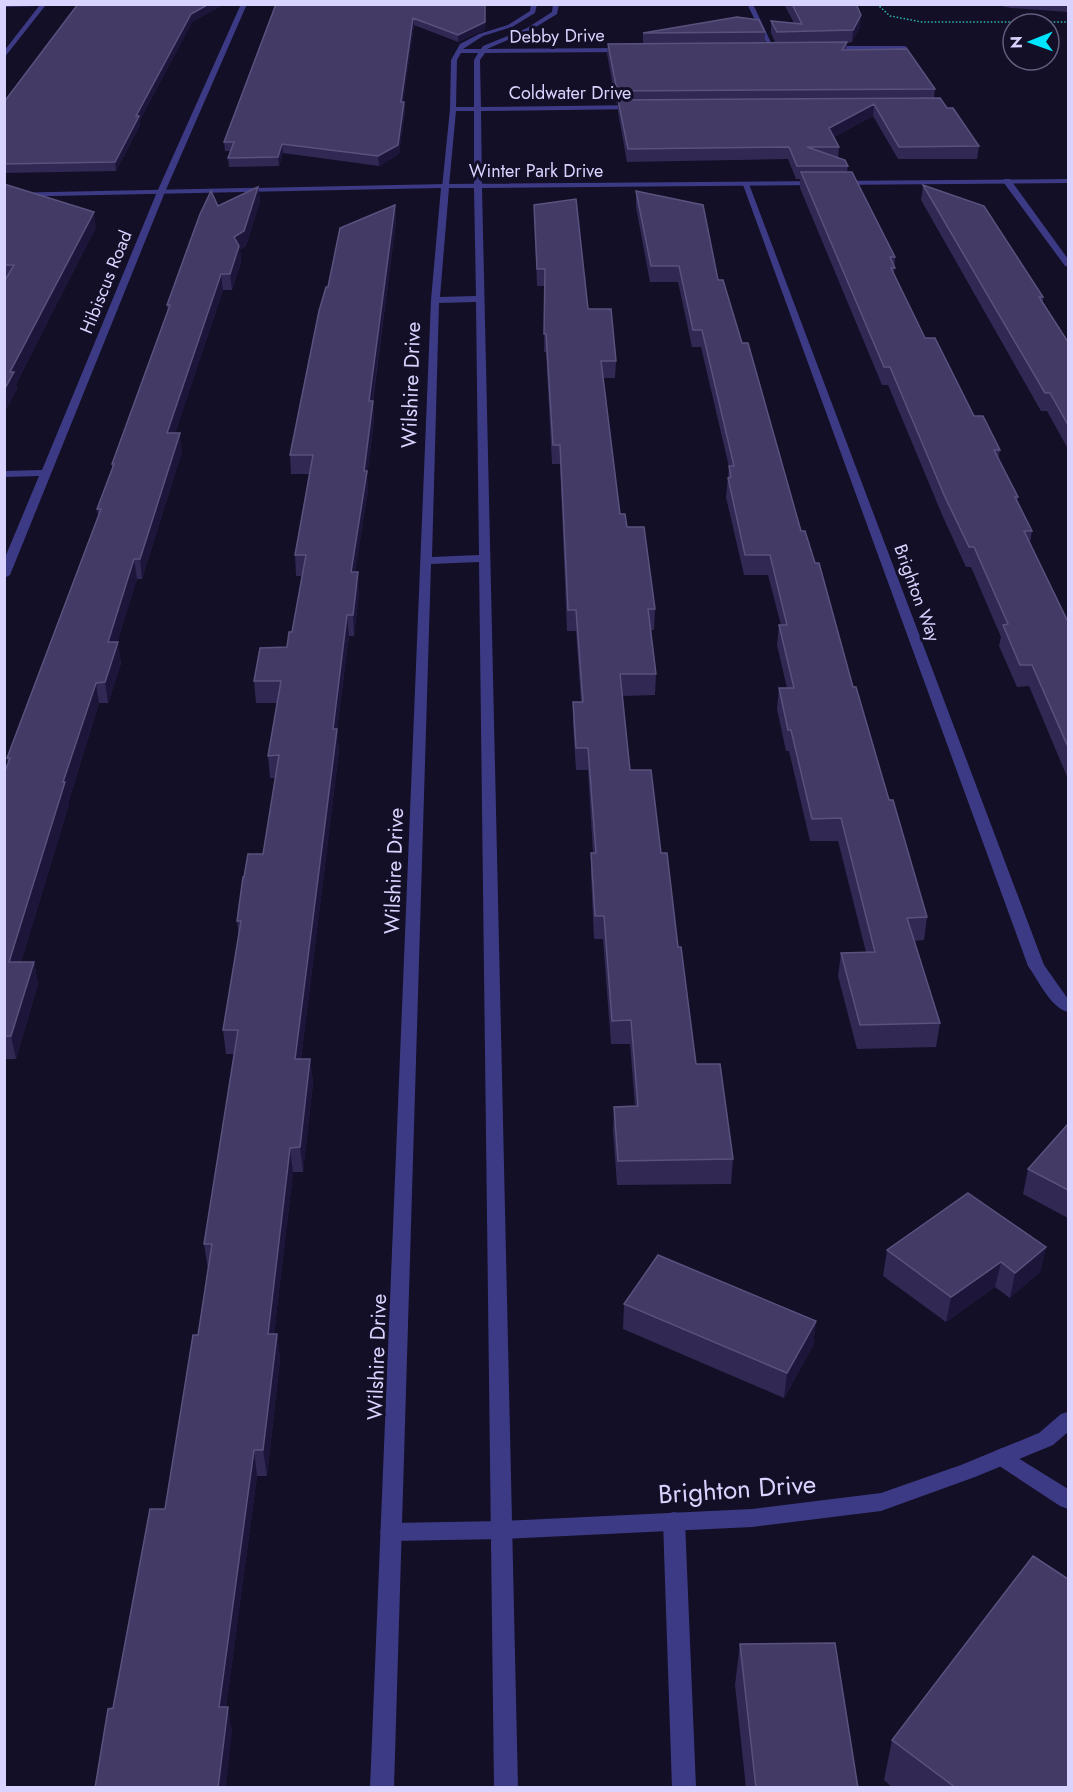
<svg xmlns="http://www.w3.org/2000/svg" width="1073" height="1792" font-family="Jost,sans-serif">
	<rect width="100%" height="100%" fill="#130f26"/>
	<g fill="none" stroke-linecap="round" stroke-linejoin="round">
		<path stroke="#2fb8b0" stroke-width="1.5" stroke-dasharray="1.5 2" stroke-linecap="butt" d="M877 4 890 16 922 22H1068"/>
		<path fill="#3d3a85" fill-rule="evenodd" d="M1002 1448 1068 1489V1509L1060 1506 995 1463 992 1457 995 1451Z
			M674 1512 682 1514 685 1521 696 1788H672L663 1521 666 1514Z"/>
		<path fill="#3d3a85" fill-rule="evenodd" d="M4 4H72L45 6 4 58V51L39 6 4 7Z
			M241 4H247L165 192 10 575 4 578V560L39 476 4 477V471L42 470 157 192Z
			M531 4H537L535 13 512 27 483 36 463 49H481L483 46 527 28 552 12 553 4H559L557 14 531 30 487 49 626 48 629 50 626 52 485 53 480 60 481 107 639 105 642 107 639 109 481 111 482 187 478 189 474 187V111H456L449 186 442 188 450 109 451 60 460 44 479 34 508 25 530 11ZM461 53H478L474 60V107H456L457 60Z
			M747 4H753L774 49 769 48Z
			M827 46H905L908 48 905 50 825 49Z
			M1004 179H1010L1068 259V266H1065L1004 183Z
			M742 182 749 184 1044 965 1068 999V1012C1051 1008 1038 980 1028 966Z
			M1068 1412V1432L1053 1445 975 1477 881 1511 752 1527 502 1539 391 1541 383 1539 380 1532 383 1525 391 1523 502 1521 752 1509 881 1493 961 1465 1039 1433 1061 1414Z"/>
		<path fill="#3d3a85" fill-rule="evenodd" d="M1068 179V183L482 188 518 1788H494L479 562 431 564 394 1788H370L431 300 441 188 4 197V193L445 184ZM449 188H474L476 296 440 297ZM476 302 479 555 432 557 439 303Z"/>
	</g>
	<path fill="#312854" d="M78 4H224L192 22 140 120V125L116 171 4 173V102Z
		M276 4H486L485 30 458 42 414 25 403 102H404L405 111 399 154 379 166 283 153 279 166 229 167 228 158 231 151H225L224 142Z
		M784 4H856L860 27 852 42 847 43 846 50 935 89 934 98 947 108 979 146 977 159H898L873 116 834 137 839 147 838 158 848 166 847 172 895 257 894 275 925 338 974 416 1000 450 998 459 1018 497 1017 502 1032 531 1030 543 1068 622V779L1029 686 1017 687 999 646 1001 637 971 567H966L943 517 888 385H882L800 188V179H796L788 159 627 162 618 112V103H616L607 54 608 44 643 43V33L765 32V43L775 42 771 33V21L794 23Z
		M992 4H1068V12L1011 8Z
		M4 184 96 227 16 384 17 389 4 413Z
		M923 185 1043 297V302L1068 342V449L1047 411H1041L921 200Z
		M258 187 260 201 246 246 240 250 241 262 232 290H223L175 433 182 451 142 579H137L117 642 121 663 108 703H99L69 800V804L21 962H34L38 984 16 1059H4V774L8 764 7 758 98 517 97 509 112 469V464L168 311 167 305 218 206Z
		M636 191 718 280 801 531 815 563 853 687 927 917 924 940 914 941 940 1023 936 1047 857 1049 838 976 841 953 866 952 838 841H810L789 751H786L777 709 779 688H787L777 645 779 625H781L768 575H744L726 497 729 467 701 347H692L678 282H650L636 207Z
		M395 205 396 221 373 401 374 420 367 476 368 490 355 572 359 593 354 636H349L337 729 339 751 301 1059H310L313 1083 303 1172H293L274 1334H277L280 1359 267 1476H257L226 1707 232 1731 113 1708 165 1509 198 1335 208 1270 204 1244 234 1054H226L223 1030 239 937 237 921 244 877 263 854 276 778H270L268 756 277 703H256L254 681 287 647 292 632 302 576H296L295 555 309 474H291L290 455 328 287Z
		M534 205 616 361 615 378H603L620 514 627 527 655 609 654 630H650L656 674 655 695 623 696 630 770 661 853 678 947 696 1064 733 1159 731 1184 617 1185 613 1131 614 1107 635 1106 630 1044H611L603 939H594L591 876V853H593L588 770H576L573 723V702H581L576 631H567L560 464H552L546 352H544L545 286H537Z
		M1068 1124V1218L1023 1194 1028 1169Z
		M1046 1247 1040 1272 1010 1298 995 1287 946 1322 883 1276 887 1250Z
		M624 1304 816 1321 813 1346 784 1398 623 1329Z
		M740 1644 858 1788H746L735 1685Z
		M892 1740 1068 1788H893L884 1780Z"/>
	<path fill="#1d163a" d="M209 4H224L192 22 140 120V125L116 171 115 162 136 116 191 14Z
		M486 4 485 30 458 42V35Z
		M861 15 860 27 852 42 853 30Z
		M413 18 414 25 402 111 401 102Z
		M404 102 405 111 399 154 379 166 378 156Z
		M874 104 873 116 828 140 829 128Z
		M282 144 283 153 279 166 278 157Z
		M258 187 260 201 246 246 240 250 241 262 232 290 230 274 234 237Z
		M395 205 396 221 370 420 369 401Z
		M94 212 96 227 16 384 17 389 4 413V390L10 372Z
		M221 274 223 290 169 451 167 433Z
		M373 401 374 420 367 476 368 490 352 593 351 572Z
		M180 433 182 451 142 579 140 559Z
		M134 559 137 579 111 663 108 642Z
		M358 572 359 593 354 636 353 615Z
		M347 615 349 636 334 751 333 729Z
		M118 642 121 663 108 703 105 682Z
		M96 683 99 703 69 800V804L14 985 9 962 63 782Z
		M337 729 339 751 298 1083 295 1059Z
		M34 962 38 984 16 1059 11 1036Z
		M310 1059 313 1083 303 1172 300 1147Z
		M290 1148 293 1172 271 1359 268 1334Z
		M1046 1247 1040 1272 1010 1298 1015 1273Z
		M1001 1262 995 1287 946 1322 951 1297Z
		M816 1321 813 1346 784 1398 787 1373Z
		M277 1334 280 1359 267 1476 263 1450Z
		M254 1450 257 1476 223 1731 219 1707Z
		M228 1707 232 1731 226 1788H218Z"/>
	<path fill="#433a66" stroke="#5a527e" stroke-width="1.5" d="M78 4H209L191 14 136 116H139L115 162 4 164V102Z
		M276 4H485V22L458 35 413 18 401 102H404L398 145 378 156 282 144 278 157 228 158 234 142H224Z
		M792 4H856L861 15 853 30 777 32 771 21 802 24Z
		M737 17 759 20 765 32 643 33Z
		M847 42 842 50 907 49 935 89 617 91 608 44Z
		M940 98 947 108H953L979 146 899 147 874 104 829 128 839 147H807L845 160 848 166H797L789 147 628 149 618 100Z
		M801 172H852L895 257H890L895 268H891L925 338H935L974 416H983L1000 450H994L1018 497H1015L1032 531H1024L1068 622V747L1032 665H1020L1003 625 1008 624 974 547H969L945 497 890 367H884Z
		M4 184 94 212 10 372H14L4 390V282L14 265H4Z
		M923 185 984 206 1043 297H1039L1068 342V425L1050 393H1045Z
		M258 187 244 231 234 237 239 246 230 274H221L167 433H180L140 559H134L108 642H118L105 682 96 683 63 782H65L9 962H34L11 1036H4V774L10 758H7L101 509H97L114 464H112L170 305H167L200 214 211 191 218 206Z
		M636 191 703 205 718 280H723L742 343H748L801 531H805L815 563H819L853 687H856L889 800H893L927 917 907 918 940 1023 860 1025 841 953 875 952 841 818 812 819 791 730H788L779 688H794L779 625H787L770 555H745L728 478 731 477 729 466H734L702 330H693L679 266H651Z
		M576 199 588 309H611L616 361H601L620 514H625L627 527H644L655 609H648L656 674H620L630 770H651L661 853H667L678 947H681L696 1064H720L733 1159 618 1161 614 1107 638 1106 631 1020 612 1021 604 916H595L591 853H596L588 748H576L573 702H583L576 610H568L560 445H553L546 334H544L545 269H537L534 205Z
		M395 205 369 401H373L364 471H367L351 572H358L353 615H347L333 729H337L295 1059H310L300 1147 290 1148 268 1334H277L263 1450H254L219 1707H228L218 1788H95L108 1709 113 1708 150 1509H165L193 1335H198L212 1244H204L238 1030H223L241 921H237L243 877H244L248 854H263L279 755 268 756 281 681H254L260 648 287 647 289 632H292L306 555H295L313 455H290L319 311 326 287H328L340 228Z
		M1068 1124V1190L1028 1169Z
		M968 1193 1046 1247 1015 1273 1001 1262 951 1297 887 1250Z
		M658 1255 816 1321 787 1373 624 1304Z
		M1033 1556 1068 1579V1788H956L892 1740Z
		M835 1643 858 1788H756L740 1644Z"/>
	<g text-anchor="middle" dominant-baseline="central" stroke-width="6" stroke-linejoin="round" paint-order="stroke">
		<g font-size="18" fill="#d9d4ff" stroke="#130f26">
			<text transform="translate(557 36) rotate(-1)">Debby Drive</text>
			<text x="570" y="93">Coldwater Drive</text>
			<text x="536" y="171">Winter Park Drive</text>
			<text transform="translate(106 282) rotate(-68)">Hibiscus Road</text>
			<text transform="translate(917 593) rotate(70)">Brighton Way</text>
		</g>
		<g font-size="21" fill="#d9d4ff" stroke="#130f26">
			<text transform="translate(411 385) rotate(-88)">Wilshire Drive</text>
			<text transform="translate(394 871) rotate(-88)">Wilshire Drive</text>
			<text transform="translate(377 1357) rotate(-88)">Wilshire Drive</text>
		</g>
		<g font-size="26" fill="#d9d4ff" stroke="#130f26">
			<text transform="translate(737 1489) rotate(-4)">Brighton Drive</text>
		</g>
	</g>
	<rect width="1073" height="1792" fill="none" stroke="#d9d4ff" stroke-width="12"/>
	<g transform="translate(1031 42) rotate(269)"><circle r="28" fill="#130f26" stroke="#625e7d" stroke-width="1.5"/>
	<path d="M0-4.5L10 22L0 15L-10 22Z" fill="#00e5ff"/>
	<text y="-9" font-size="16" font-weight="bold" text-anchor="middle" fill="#d9d4ff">N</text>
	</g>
</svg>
